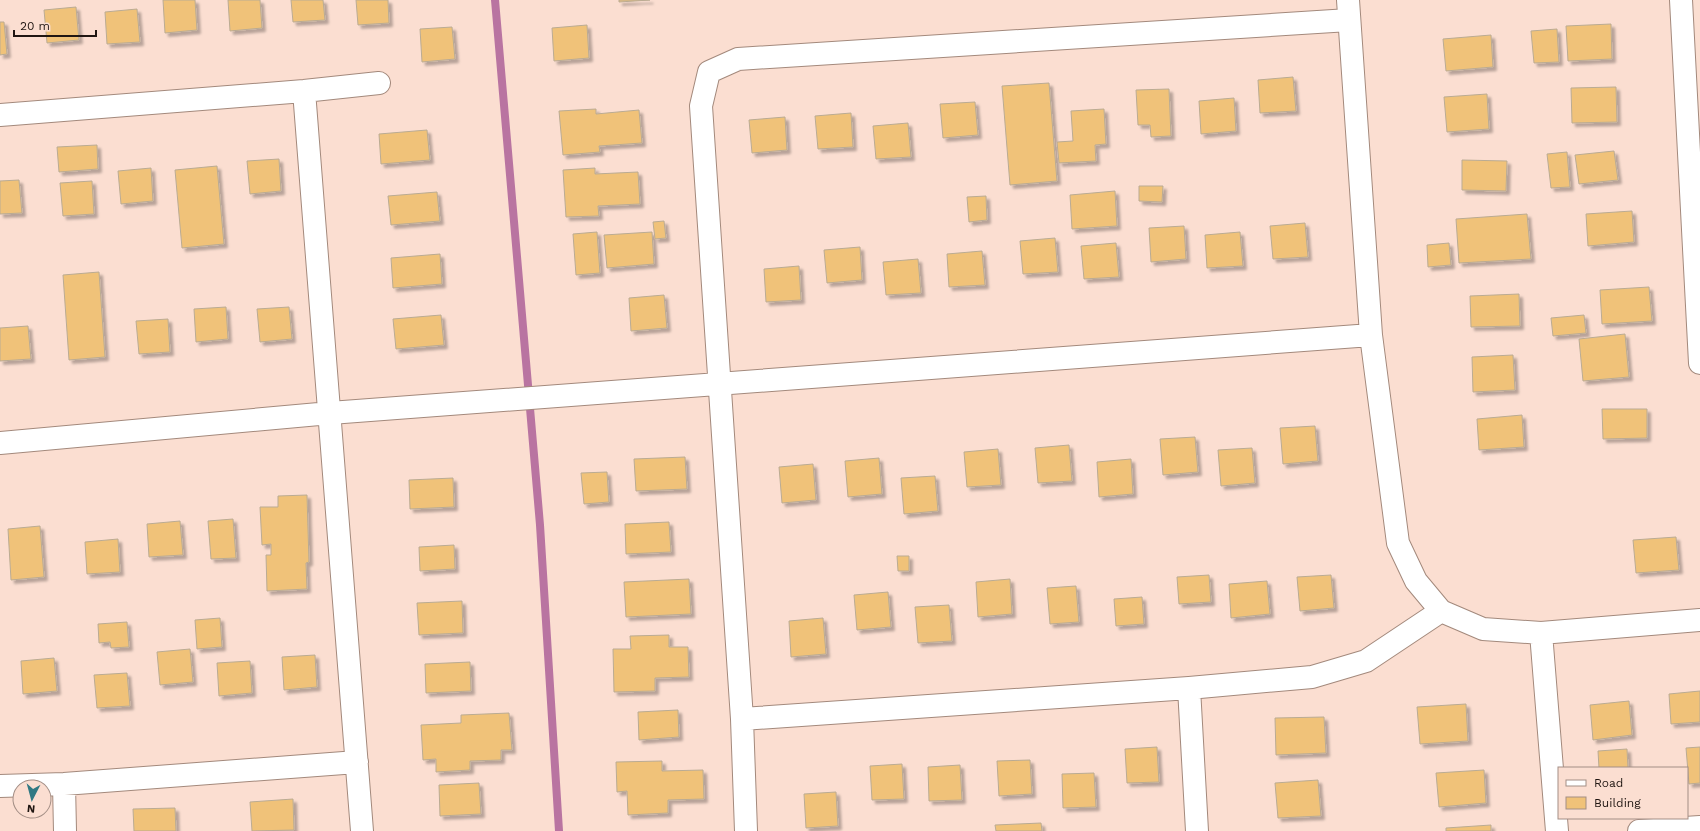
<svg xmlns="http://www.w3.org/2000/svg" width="1700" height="831" font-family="'Work Sans',sans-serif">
	<defs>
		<filter id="shadow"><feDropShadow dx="3.5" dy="3.5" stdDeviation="1" flood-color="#0004"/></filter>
	</defs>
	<rect width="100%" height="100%" fill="#fbded1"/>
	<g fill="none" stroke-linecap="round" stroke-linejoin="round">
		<path stroke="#b974a1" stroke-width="8" d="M495 0 540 525 559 831"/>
	</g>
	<path fill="#f0c279" stroke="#baab93" filter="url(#shadow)" d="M163 0H195L197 30 165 33Z
		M228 0H260L262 28 230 31Z
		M291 0H323L325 20 293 22Z
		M356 0H388L389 23 358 25Z
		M619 0H650L619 2Z
		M76 7 79 40 47 43 44 10Z
		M137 9 140 42 107 44 105 12Z
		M0 22H4L7 54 0 55Z
		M1611 24 1612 59 1568 61 1566 26Z
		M587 25 589 58 554 61 552 28Z
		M452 27 455 59 422 62 420 29Z
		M1557 29 1559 62 1534 63 1531 31Z
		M1491 35 1493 67 1446 71 1443 39Z
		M1293 77 1296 111 1260 113 1258 80Z
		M1049 83 1057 181 1010 185 1002 86Z
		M1616 87 1617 122 1572 123 1571 88Z
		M1169 89 1171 136 1151 137 1150 125H1138L1136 90Z
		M1487 94 1489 129 1447 132 1444 97Z
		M1234 98 1236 131 1201 134 1199 101Z
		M975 102 978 135 943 138 940 104Z
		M596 109V114L639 110 642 143 599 146 600 152 563 155 559 111Z
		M1104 109 1106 144 1095 145 1096 161 1059 163 1057 142 1073 141 1071 111Z
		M851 113 853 147 818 149 815 116Z
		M785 117 787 150 752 153 749 120Z
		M908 123 911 157 876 159 873 126Z
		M427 130 430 160 381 164 379 134Z
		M97 145 98 169 59 172 57 147Z
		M1614 151 1618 180 1579 184 1575 155Z
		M1567 152 1570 187 1551 188 1547 154Z
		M279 159 281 191 250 194 247 161Z
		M1462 160 1507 161 1506 191 1462 190Z
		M217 166 224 244 182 248 175 170Z
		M151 168 153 201 121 204 118 171Z
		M595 168V174L638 172 640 204 598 206 599 216 566 217 563 170Z
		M19 180 22 213 0 214V181Z
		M92 181 94 214 63 216 60 183Z
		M1139 186H1163L1162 202 1139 201Z
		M1115 191 1117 226 1072 229 1070 195Z
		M437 192 440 221 391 225 388 196Z
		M986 196 987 220 969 222 967 197Z
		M1632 211 1634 242 1588 246 1586 214Z
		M1527 214 1531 259 1459 263 1456 219Z
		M664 221 666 238 655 239 653 222Z
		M1305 223 1308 257 1273 259 1270 226Z
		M1184 226 1186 259 1151 262 1149 228Z
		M597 232 600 273 576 275 573 234Z
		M652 232 654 264 607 268 604 235Z
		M1240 232 1243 266 1207 268 1205 235Z
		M1055 238 1058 272 1023 274 1020 241Z
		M1116 243 1119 277 1084 279 1081 246Z
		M1449 243 1451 265 1428 267 1427 245Z
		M860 247 862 280 827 283 824 250Z
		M982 251 985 285 949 287 947 254Z
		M440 254 442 284 393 288 391 258Z
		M918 259 921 293 886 295 883 262Z
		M799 266 801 300 766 302 764 269Z
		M99 272 105 357 69 360 63 275Z
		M1649 287 1652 321 1602 324 1600 290Z
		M1519 294 1520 326 1471 327 1470 296Z
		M664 295 667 328 631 331 629 298Z
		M226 307 228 339 196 342 194 309Z
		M289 307 292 339 260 342 257 309Z
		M441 315 444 345 396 349 393 319Z
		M1584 315 1586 333 1553 336 1551 318Z
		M168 319 170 352 139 354 136 321Z
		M28 326 31 359 0 361V328Z
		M1625 334 1629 377 1583 381 1579 339Z
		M1513 355 1515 390 1473 392 1472 357Z
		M1602 409H1647V438L1603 439Z
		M1522 415 1524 447 1479 450 1477 419Z
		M1315 426 1318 461 1283 464 1280 428Z
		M1195 437 1198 472 1163 475 1160 439Z
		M1069 445 1072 481 1038 483 1035 448Z
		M1252 448 1255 483 1221 486 1218 450Z
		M998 449 1001 485 967 487 964 452Z
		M685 457 687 489 636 491 634 459Z
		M879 458 882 494 848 497 845 461Z
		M1131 459 1133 494 1099 497 1097 462Z
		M813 464 816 500 782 503 779 467Z
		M607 472 609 502 584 504 581 473Z
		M935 476 938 511 904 514 901 478Z
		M453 478 454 507 410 509 409 480Z
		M307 495 309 562 306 563 307 589 267 591 266 555H271V544L262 545 260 507H278V496Z
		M233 519 236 558 211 559 208 521Z
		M180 521 183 555 149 557 147 524Z
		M669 522 671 552 626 554 625 524Z
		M40 526 44 577 11 580 8 529Z
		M1676 537 1679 570 1636 573 1633 540Z
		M118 539 120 572 87 574 85 542Z
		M454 545 455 569 420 571 419 547Z
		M897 556H909V571H898Z
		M1209 575 1211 602 1179 604 1177 577Z
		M1331 575 1334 608 1300 611 1297 577Z
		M689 579 691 614 626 617 624 582Z
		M1010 579 1012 614 978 617 976 582Z
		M1267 581 1270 614 1231 618 1229 584Z
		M1076 586 1079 622 1050 624 1047 588Z
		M888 592 891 627 857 630 854 595Z
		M1142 597 1144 624 1116 626 1114 599Z
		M462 601 463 633 419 635 417 603Z
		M949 605 952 641 918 643 915 607Z
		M220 618 222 647 197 649 195 620Z
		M823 618 826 654 791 657 789 621Z
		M127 622 129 647 111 648 110 642 99 643 98 624Z
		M669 635V647H688L689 677 655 678V691L614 692 613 649H631L630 636Z
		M190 649 193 682 160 685 157 652Z
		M315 655 317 687 284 690 282 657Z
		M54 658 57 691 23 694 21 661Z
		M250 661 252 693 219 696 217 663Z
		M470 662 471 691 426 693 425 664Z
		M127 673 130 706 97 708 94 675Z
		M1700 691V722L1671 724 1669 694Z
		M1629 701 1632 735 1593 740 1590 705Z
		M1466 704 1468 741 1420 744 1417 707Z
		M678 710 679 737 639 740 638 712Z
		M509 713 512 750H501V760L470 761V770L436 772V759L423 760 421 725 461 723V715Z
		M1324 717 1326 753 1276 755 1275 718Z
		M1157 747 1159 782 1127 783 1125 749Z
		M1700 747V783L1689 784 1686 748Z
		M1627 749 1628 768H1599L1598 751Z
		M1030 760 1032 794 999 796 997 761Z
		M662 761V771L703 770 704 799 668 800V813L628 815 627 791 617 792 616 762Z
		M902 764 904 799 872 800 870 766Z
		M960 765 962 800 929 801 928 767Z
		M1484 770 1486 803 1439 807 1436 773Z
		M1094 773 1096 807 1063 808 1062 774Z
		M1318 780 1321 816 1278 818 1275 783Z
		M479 783 481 814 440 816 439 785Z
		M836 792 838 826 806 828 804 794Z
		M293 799 294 830 252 831 250 802Z
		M175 808 176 831H134L133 809Z
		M1041 823 1042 831H996L995 825Z
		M1491 825V831H1446V828Z"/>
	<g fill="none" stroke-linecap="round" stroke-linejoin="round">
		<g stroke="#a3897c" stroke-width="24">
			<path id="street" d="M1348 0 1371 335 1398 543 1416 581 1441 611 1483 629 1541 633 1700 620
				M1681 0 1700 363
				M304 91 362 831
				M0 115 304 91 379 83
				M0 443 330 413 1371 335
				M1541 633 1557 831
				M1189 688 1197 831
				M742 719 1189 688 1312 677 1366 661 1441 611
				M64 784 65 831
				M0 786 64 784 357 762
				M746 831 742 719 701 106 709 72 738 59 1349 20
				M1639 831 1700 827"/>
		</g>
		<use href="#street" stroke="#fff" stroke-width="22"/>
	</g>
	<rect x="1558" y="767" width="130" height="52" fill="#fbded1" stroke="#a38e85"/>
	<rect x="1566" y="780" width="20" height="6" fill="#ffffff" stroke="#a38e85"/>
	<text x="1594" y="787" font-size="12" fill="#201612">Road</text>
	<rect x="1566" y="797" width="20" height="12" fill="#f0c279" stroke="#a38e85"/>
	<text x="1594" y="807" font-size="12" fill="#201612">Building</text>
	<g transform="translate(32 799) rotate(186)"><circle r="19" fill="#fbded1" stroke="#a38e85"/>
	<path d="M0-3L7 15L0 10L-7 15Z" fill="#317983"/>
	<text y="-6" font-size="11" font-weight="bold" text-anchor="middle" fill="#201612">N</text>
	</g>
	<path d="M14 30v6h82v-6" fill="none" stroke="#201612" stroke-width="2"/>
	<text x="20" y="30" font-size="12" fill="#201612" stroke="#fbded1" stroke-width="3" paint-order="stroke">20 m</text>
</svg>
